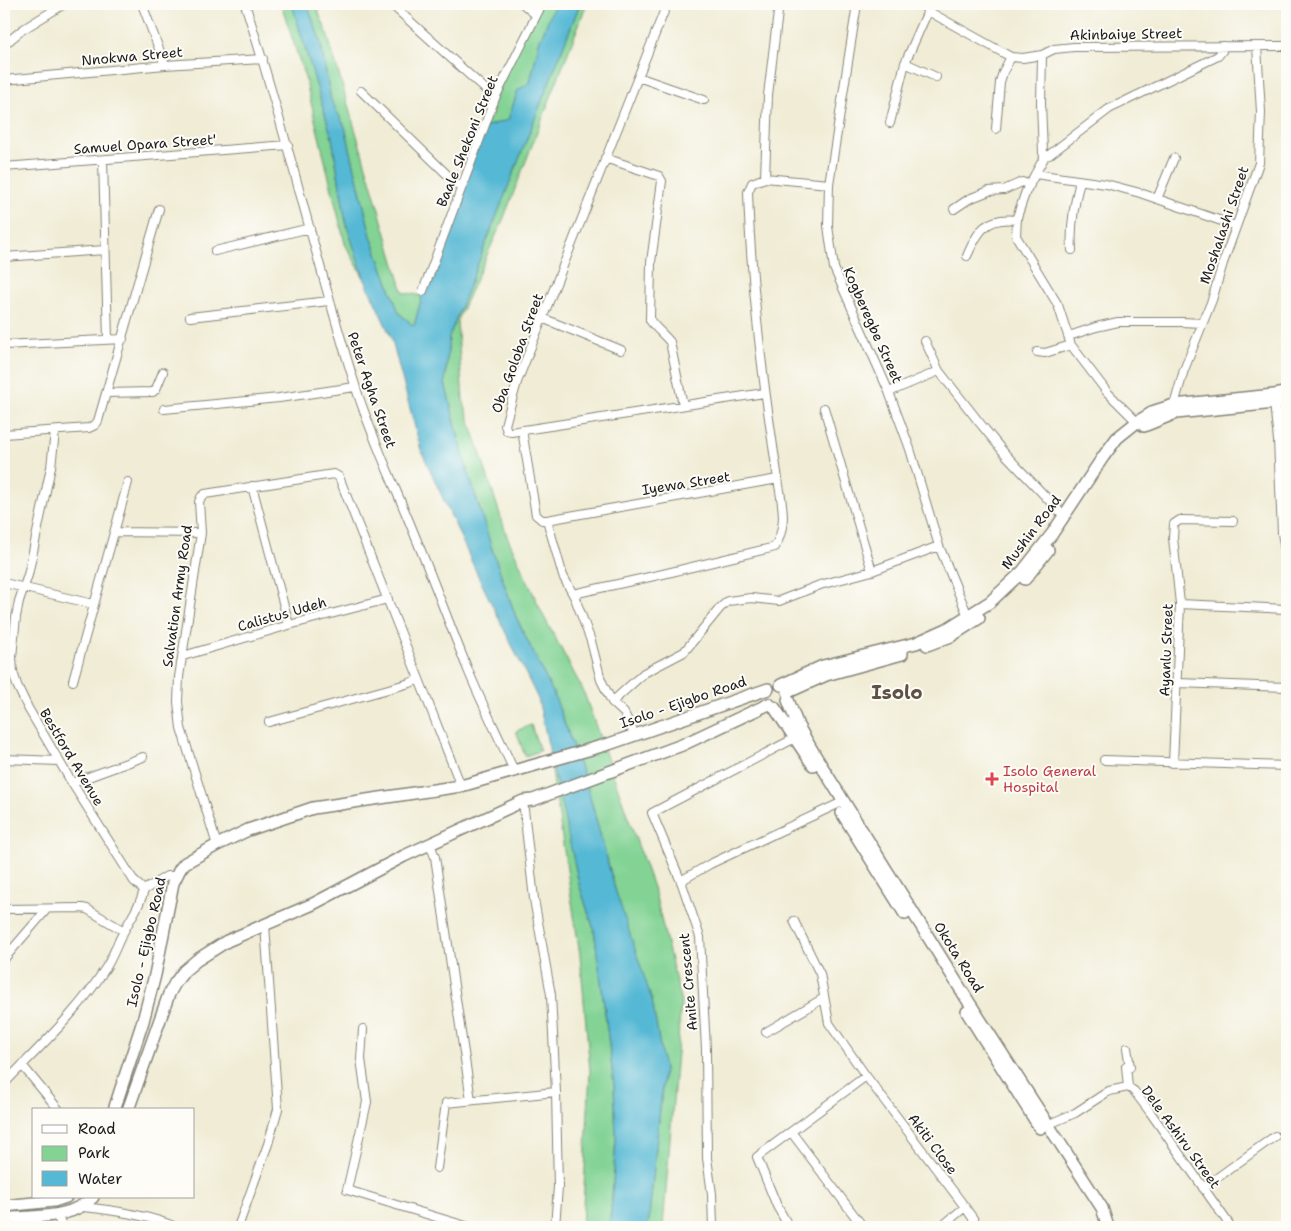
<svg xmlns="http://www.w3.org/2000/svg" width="1291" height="1231" font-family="'Shantell Sans',sans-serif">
	<rect width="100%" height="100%" fill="#fdfcf7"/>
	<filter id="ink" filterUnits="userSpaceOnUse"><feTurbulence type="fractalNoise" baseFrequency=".02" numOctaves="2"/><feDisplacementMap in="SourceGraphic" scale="10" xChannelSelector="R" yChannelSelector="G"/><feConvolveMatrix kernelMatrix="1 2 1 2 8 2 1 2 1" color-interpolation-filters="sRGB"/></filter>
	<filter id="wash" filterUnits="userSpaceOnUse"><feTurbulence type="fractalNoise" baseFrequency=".0096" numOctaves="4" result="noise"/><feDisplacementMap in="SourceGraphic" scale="20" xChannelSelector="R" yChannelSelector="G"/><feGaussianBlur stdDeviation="1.12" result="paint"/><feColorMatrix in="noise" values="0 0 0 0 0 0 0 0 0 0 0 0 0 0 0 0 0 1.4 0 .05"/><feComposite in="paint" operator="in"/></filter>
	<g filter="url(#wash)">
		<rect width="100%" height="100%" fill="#f0ecd5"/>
		<path fill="#82d394" stroke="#4f7858" d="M281 4H292L332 138 346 223 364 278 345 244 305 78Z
			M307 4H315L326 30 403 292 422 296 414 326 399 313 371 236 345 127 331 100 320 40Z
			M536 4H555L539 42 530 83 518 90 508 120 484 127 503 78Z
			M580 4H587L503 220 457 321 463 400 507 536 543 615 583 690 655 893 681 1002 663 1227H648L664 1069 586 782 555 697 516 617 492 549 464 458 445 383 449 337Z
			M531 725 540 751 525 756 516 731Z
			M549 752 561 797 579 884 594 930 602 989 614 1085 616 1137 610 1227H582L590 1071 580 955Z"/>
		<path fill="#55b8d4" stroke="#386a78" d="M292 4H307L320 40 331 100 345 127 371 236 399 313 414 326 422 296 435 270 484 127 508 120 518 90 530 83 539 42 555 4H580L449 337 445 383 464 458 492 549 516 617 555 697 586 782 615 889 652 1000 664 1069 648 1227H610L616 1137 614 1085 602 989 594 930 579 884 538 699 479 578 421 450 391 337 364 278 346 223 332 138Z"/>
	</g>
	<g filter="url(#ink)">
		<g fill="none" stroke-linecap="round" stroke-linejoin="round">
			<g stroke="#868478" stroke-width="10">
				<path id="street" d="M142 4 165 65
					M245 4C286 130 315 259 355 385 369 430 388 471 406 514 428 566 447 618 468 670 482 704 499 737 514 771
					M391 4 495 98
					M523 4 536 15
					M667 4 517 382 505 425 507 431 511 432 764 393
					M857 4 829 184 828 226 834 268 889 392 910 449 939 546 968 616
					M925 4 924 7 928 11 1000 51 1011 57 1023 58 1042 55 1054 49 1074 47 1287 46
					M4 45 22 30 64 4
					M1042 55 1041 103 1043 153 1045 156 1026 191 1017 217 1016 236 1058 305 1071 345 1107 392 1137 422
					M905 63 936 77
					M638 77 704 100
					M4 80 165 65 263 59
					M361 91 461 188
					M890 123 905 63 928 11
					M996 129 1000 82 1003 72 1011 57
					M1045 156 1049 155 1109 109 1218 56 1222 51 1223 46
					M605 158 659 176 662 181 651 262 650 320C656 329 664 334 670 342L683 405
					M103 160 108 339
					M4 167 288 145
					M1035 174 1106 184 1140 193 1236 226
					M765 178 829 184
					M1157 199 1174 158
					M954 209 969 199 989 191 1004 190 1022 182 1030 185
					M1072 250C1070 226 1074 204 1080 181
					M215 251 310 228
					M967 256C978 231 986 216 1017 220
					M4 257 105 250
					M423 291 495 98 542 4
					M190 317 329 301
					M542 318 621 350
					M1069 336 1096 327 1118 322H1182L1202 323
					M925 341 939 371 979 422 1006 455 1063 515
					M4 345 123 339
					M1037 352 1045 353 1071 345
					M889 392 939 371
					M106 393 153 392 156 389 163 372
					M1174 405 1184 370 1212 300 1223 263 1259 163 1261 112 1257 46
					M824 408 872 571
					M164 409 279 398 355 387
					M522 430 536 515 542 520H547
					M55 432 51 467 28 575 19 601 16 617 12 657 13 672 17 685 28 708 72 783 134 881 144 890 167 876H176
					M4 434 89 428 95 425 98 421 159 209
					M252 486 289 625
					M115 532 201 533
					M4 583 93 604
					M573 594 663 574 775 547C788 523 782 505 778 479
					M1180 604 1287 609
					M183 656 289 625 388 599
					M73 681 128 482
					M1178 683 1287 687
					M612 702 644 673 684 652 720 608 728 601 751 598 779 601 820 585 872 571 939 546
					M269 722 410 683 419 679 461 786
					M635 735 624 713 612 702 601 680 591 641 575 598 563 576 547 520 778 479C763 384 751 289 748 192L752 183 765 178 768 95 779 4
					M4 759 59 761
					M1104 760 1287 766
					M1173 763 1180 604 1173 538 1174 524 1180 520 1233 521
					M72 783 143 757
					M523 801 534 899 551 995 556 1092 558 1187 555 1227
					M430 844 435 857 471 1100
					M217 845 181 728 178 702 179 677 201 533 199 502 201 497 205 494 327 475 334 474 339 477 419 679
					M682 884 652 813 795 738
					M4 909 82 908 87 909 124 931
					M794 921 820 974 829 1023 866 1076 965 1207 979 1227
					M4 959 47 909
					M363 1029 361 1059 367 1102 347 1190 469 1227
					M766 1032 824 998
					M1127 1048 1130 1067 1126 1066 1128 1087
					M22 1065 59 1110
					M4 1084C39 1047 78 1012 105 969 113 957 117 943 124 931 132 916 140 906 144 890
					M1047 1125 1075 1113 1109 1091 1128 1087 1134 1091 1150 1112 1231 1227
					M792 1133 863 1227
					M437 1168 446 1103 556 1092
					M1203 1188 1275 1136
					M83 1207C113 1210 148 1215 176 1227
					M56 1216 64 1227
					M238 1227 268 1144 278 1109 265 925
					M713 1227 712 1194 707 1158 706 1049 700 937 682 884 684 879 710 864 838 804
					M789 1227 777 1206 757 1157 866 1076
					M941 1227 965 1207"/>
			</g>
			<g stroke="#868478" stroke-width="12">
				<path id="secondary" d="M1275 403 1279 440 1283 533 1287 555"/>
			</g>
			<g stroke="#868478" stroke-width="14">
				<path id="primary" d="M1144 426 1176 413 1275 403 1287 400
					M1025 579 1048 550
					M927 645 951 636 979 618
					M781 685 823 666 916 643 947 629 990 602 1023 571 1052 534 1103 457 1117 438 1137 422 1155 411 1174 405 1274 395 1287 392
					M788 692 826 675 902 654
					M788 700 798 726 816 757 970 1004 1102 1208 1108 1227
					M774 707 813 765
					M842 813 905 914
					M967 1012 1040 1128
					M114 1110 143 1021 155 975 173 883 180 869 185 863 217 845 248 830 313 808 461 786 609 744 768 689
					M128 1110 169 994 175 983 184 971 197 960 227 941 313 904 404 856 523 801 533 800 682 745 769 704
					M4 1206 54 1201 66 1197
					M4 1219C35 1215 69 1221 93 1197"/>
			</g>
			<use href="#street" stroke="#fff" stroke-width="8"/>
			<use href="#secondary" stroke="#fff" stroke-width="10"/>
			<use href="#primary" stroke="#fff" stroke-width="11"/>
		</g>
	</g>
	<path fill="#e0444e" stroke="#fdfcf7" stroke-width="2" d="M989.5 771.5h5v5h5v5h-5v5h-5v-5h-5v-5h5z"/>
	<g text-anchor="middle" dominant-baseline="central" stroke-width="4" stroke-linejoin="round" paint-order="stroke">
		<g font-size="14" fill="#1c1c1c" stroke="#fdfcf7">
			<text transform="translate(1126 34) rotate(-1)">Akinbaiye Street</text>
			<text transform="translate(132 56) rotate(-5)">Nnokwa Street</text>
			<text transform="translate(467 141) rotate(-68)">Baale Shekoni Street</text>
			<text transform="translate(145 144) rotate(-4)">Samuel Opara Street'</text>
			<text transform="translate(1224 225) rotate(-71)">Moshalashi Street</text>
			<text transform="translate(873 325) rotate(66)">Kogberegbe Street</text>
			<text transform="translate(517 353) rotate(-70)">Oba Goloba Street</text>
			<text transform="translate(372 390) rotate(71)">Peter Agha Street</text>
			<text transform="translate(686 483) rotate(-9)">Iyewa Street</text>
			<text transform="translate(1031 532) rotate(-53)">Mushin Road</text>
			<text transform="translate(177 596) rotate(-82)">Salvation Army Road</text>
			<text transform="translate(282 614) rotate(-16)">Calistus Udeh</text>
			<text transform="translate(1166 650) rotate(-88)">Ayanlu Street</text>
			<text transform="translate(683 702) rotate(-19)">Isolo - Ejigbo Road</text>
			<text transform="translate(72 757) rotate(59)">Bestford Avenue</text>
			<text transform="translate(146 942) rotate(-77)">Isolo - Ejigbo Road</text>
			<text transform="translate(959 957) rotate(58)">Okota Road</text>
			<text transform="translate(688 982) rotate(-95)">Anite Crescent</text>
			<text transform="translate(1181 1137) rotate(54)">Dele Ashiru Street</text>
			<text transform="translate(933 1144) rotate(53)">Akiti Close</text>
		</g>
		<g font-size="14" fill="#be3a42" stroke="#fdfcf7" text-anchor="start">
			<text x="1003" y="771">Isolo General<tspan x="1003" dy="16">Hospital</tspan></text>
		</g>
		<g font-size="19" font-weight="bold" fill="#605145" stroke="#fdfcf7">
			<text x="897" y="692">Isolo</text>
		</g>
	</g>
	<rect width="1291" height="1231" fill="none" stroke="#fdfcf7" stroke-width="20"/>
	<rect x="32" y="1108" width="162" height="90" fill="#fdfcf7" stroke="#a3a29f"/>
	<rect x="42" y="1125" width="25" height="8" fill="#ffffff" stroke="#a3a29f"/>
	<text x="78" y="1134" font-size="15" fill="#1c1c1c">Road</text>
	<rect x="42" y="1146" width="25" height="15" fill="#82d394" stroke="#a3a29f"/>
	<text x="78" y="1158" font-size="15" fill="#1c1c1c">Park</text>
	<rect x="42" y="1171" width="25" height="15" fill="#55b8d4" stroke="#a3a29f"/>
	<text x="78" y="1184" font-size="15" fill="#1c1c1c">Water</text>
</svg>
